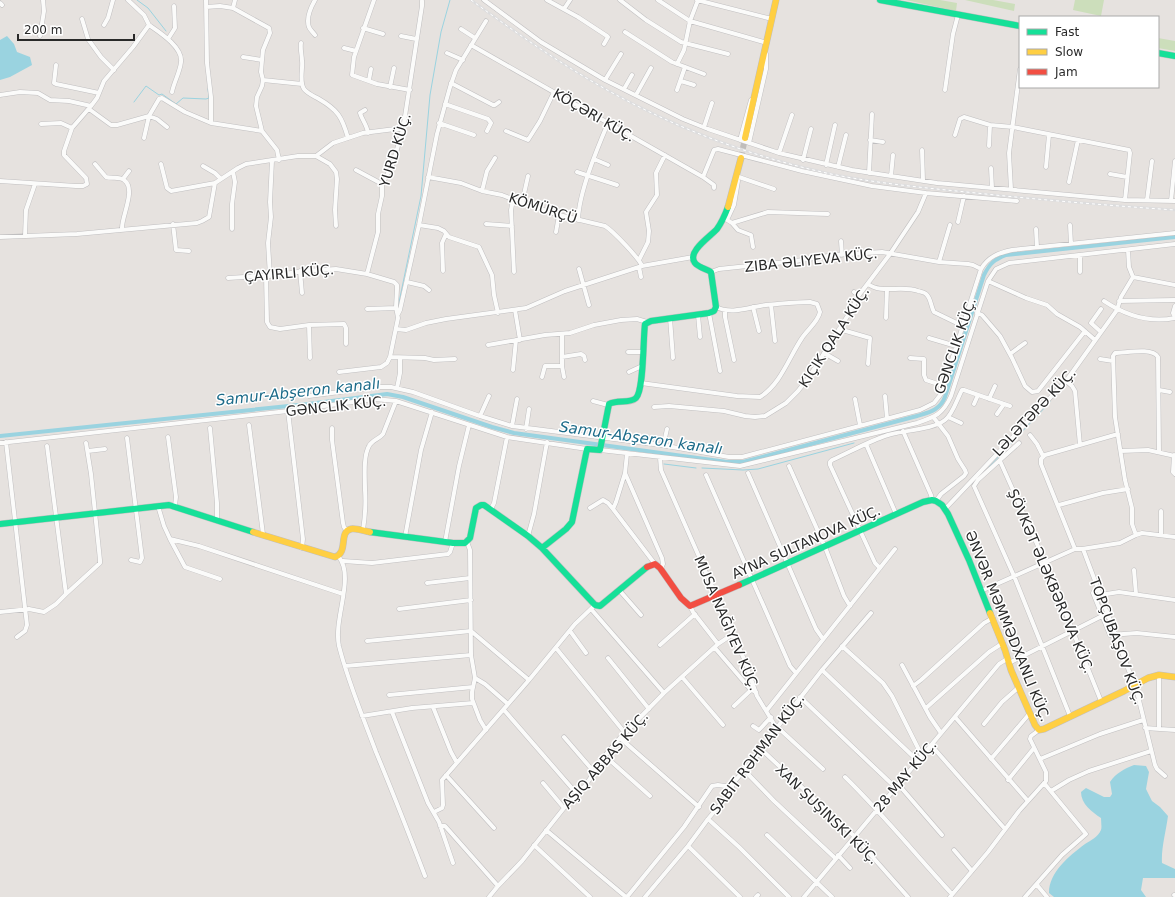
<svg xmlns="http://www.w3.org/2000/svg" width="1175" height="897" font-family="'DejaVu Sans',sans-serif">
	<rect width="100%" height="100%" fill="#e6e2df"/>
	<path fill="#ccdebb" d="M906 0H940L957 3 956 11Z
		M965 0H993L1015 4 1014 11Z
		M1075 0H1104L1101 16 1073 10Z
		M1158 38 1175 41V51L1158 48Z"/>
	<path fill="#9ad3e0" d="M7 36 14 44 17 52 30 57 32 65 10 77 0 80V40Z
		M1134 765 1146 766 1149 772 1146 789 1152 801 1160 807 1168 816C1166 831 1161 849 1162 863L1175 869V878H1143L1141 890 1146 897H1054L1049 893C1049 872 1069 856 1085 844 1090 841 1098 837 1101 830 1102 827 1101 822 1101 818 1092 812 1081 804 1081 792L1086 788 1104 797H1110L1112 794 1110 782C1116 773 1124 769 1134 765Z"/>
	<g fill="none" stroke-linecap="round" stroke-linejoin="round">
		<path stroke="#9ad3e0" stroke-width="1" d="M137 0 148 8 166 31
			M134 102 146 86 159 95 162 94 176 104 183 98 206 99 209 98 208 89
			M398 307 421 196 430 95 441 32 450 0
			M664 464 696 468
			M989 467 1050 402
			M702 468 743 470 758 469 854 443"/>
		<path stroke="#9ad3e0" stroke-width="4" d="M0 436 308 404 387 394 403 397 492 427 514 433 727 462H743L917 416C930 412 940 410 945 397L984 275C990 263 994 260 1006 255L1175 237"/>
		<path stroke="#c0bdbb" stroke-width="6" stroke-dasharray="6 3" stroke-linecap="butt" d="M741 158 745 138"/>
		<g stroke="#c0bfc0" stroke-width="5">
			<path id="street" d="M206 0 207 63 211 97V123
				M315 0C311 7 306 19 309 27 310 30 313 32 315 35
				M374 0 354 57 352 75 377 84 410 90
				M484 0 541 42 605 80 683 119 708 129 779 153 852 170 937 183 1125 200 1175 201
				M547 0 578 17 607 36 608 37 604 44
				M620 0 646 20 681 42 728 54
				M658 0 690 21 767 43
				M697 0 772 19
				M0 3 2 5
				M206 7 220 6 233 8 269 28 270 33 263 50 262 60 261 72 263 80 262 86 257 97 256 106 262 131 277 150 279 160
				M233 8 235 0
				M564 9 570 0
				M82 19 88 39 101 57 114 70
				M104 25 108 18 113 0
				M149 25C159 32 183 47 181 62 180 72 174 82 172 92
				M363 28 383 34
				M461 29 475 38
				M625 32 672 62 704 74
				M40 36 44 11 43 0
				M401 36 416 39
				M168 39 175 28 174 6
				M301 43C300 50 302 55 302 61 303 70 299 81 304 89 308 94 314 96 319 99 338 110 342 117 348 138
				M471 45 703 177 714 185V188
				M344 48 356 51
				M447 53 463 60
				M243 57 262 60
				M677 64 684 50 690 21 698 0
				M56 65 54 83 56 84 99 93
				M263 80 302 84
				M369 80 371 69
				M605 80 621 54
				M681 81 694 85
				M451 83 493 105H495L499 102
				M390 87 394 68
				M624 89 632 75
				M677 90 685 67
				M945 90 953 34 958 15
				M0 95 20 92 38 93 50 100 69 101 91 106
				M636 95 651 68
				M445 104 488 119 491 123 487 131
				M89 109 111 125H117L149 116 157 119 167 127
				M365 110 360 113C362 120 367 125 368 133
				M149 116 159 99 162 98 185 112 211 123 262 131
				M439 123 474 135
				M41 124 61 123 72 128
				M704 127 712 103
				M506 131 528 140 540 121 554 92
				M955 135 960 119 964 117 990 125 1013 127 1129 150 1130 153 1125 200
				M144 138 149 116
				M740 140 751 100
				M870 140 883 142
				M749 143 766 69V54
				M989 146 990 125
				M922 150 923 180
				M779 153 792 115
				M316 156 330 164 336 172 337 179 335 210 336 226
				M594 159 608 165
				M803 160 811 129
				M95 164 106 177C112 179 119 176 124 180 137 189 121 217 122 229
				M161 164 167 188 171 191 215 183
				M826 165 835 125
				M203 166 215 173 221 179
				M838 167 846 135
				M1046 167 1049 135
				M991 168 992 188
				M356 170 382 184
				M577 172 617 185
				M869 173 872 114
				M1110 174 1127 177
				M891 176 893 155
				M428 177 461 183 482 191 502 195 522 203 559 215 605 226C613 231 639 258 642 266
				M703 177 714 150 718 149 802 171 872 186 926 193 1017 201
				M739 177 774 189
				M123 179 129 171
				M0 181 76 186H83L87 184 86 178 64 155V151L72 128 91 106 97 98 104 81 133 47 149 25 144 15 128 0
				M1069 182 1078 140
				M1011 189 1009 153 1020 69
				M482 191 487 171 495 158
				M513 200 511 210 514 272
				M1147 200 1152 161
				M1171 201 1175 161
				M522 203 528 176
				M724 218 732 223 768 212 828 214
				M578 220C579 192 597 149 608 123
				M727 220 734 205 738 181
				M958 222 964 196
				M732 223 738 230 751 235 753 247
				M173 224 176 250 189 251
				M486 224 512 226
				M419 225 438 228 444 231 449 237 479 247 492 275 494 295 498 313
				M1070 225 1071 244
				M232 229V204L235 182 233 172
				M1036 229 1037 247
				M556 232 559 215
				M25 236 26 210 35 184
				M0 237 77 234 197 223 202 221 209 217 215 183 238 168 246 164 298 156H316L333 143 363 133 395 129H403
				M841 241 842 255
				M639 260 648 242 649 231 646 212 657 195 656 173 665 155
				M939 262 950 225
				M639 267 641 277
				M579 269 589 305
				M300 271 302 293
				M443 271 442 243 446 234
				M711 272 719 269 796 261 834 255 882 252 939 262 968 264 973 265 981 269
				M1080 272V255
				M367 274 378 232V214L382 196V184L392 166 403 129 422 6V1
				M266 276 267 322 270 327 280 329 309 325 344 324 346 328V344
				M270 276 268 243 271 217 270 202 272 161
				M1133 277 1175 285
				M228 278 278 275 304 271 336 269 367 274 394 282 397 285V289L396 307 398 318 390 357 387 363 381 367 339 372
				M988 281 1026 298 1047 305 1057 314 1080 327 1095 340
				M407 282 424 286 429 290
				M868 284C881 294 902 285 918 291 921 292 925 292 927 295 931 299 931 307 934 312L963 326
				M854 292 859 295
				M1104 301C1125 315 1150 323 1175 318
				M1119 301 1175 300
				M771 305 775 341
				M1175 306 1173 313 1175 317
				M753 307 759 331
				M367 309 396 308
				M515 310 520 340
				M725 311V317L734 360
				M709 313 720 371
				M977 313 982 315 1000 336 1012 358 1025 386 1032 392 1038 391 1085 331
				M398 314 400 310 419 225 437 134 450 87 456 70 486 21
				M698 315 700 337
				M670 318 673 358
				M886 318 887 289
				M309 325 310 358
				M396 329 406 330 426 323 446 319 526 308 565 291 642 266 693 257
				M839 329 870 338 868 364
				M1101 332 1091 323 1101 309
				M562 334V366L564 377
				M929 338 956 346
				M488 345 545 335 570 333 594 325 621 320 637 319 647 322
				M628 352H642
				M824 353 838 361
				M1010 354 1025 343
				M390 357 425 358 434 360 455 359
				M562 357 581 354 584 356 585 360
				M910 358 924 359V375L926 380 944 386
				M1100 359 1113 361
				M513 370 516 340
				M629 372 642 366
				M542 377 545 366H562
				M1066 381 1072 386 1075 391 1080 445
				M641 383 737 396 760 397C781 384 789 357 802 338 807 330 818 322 820 312L817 304 810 302C795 302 780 304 766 305 749 307 732 315 716 307
				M397 388 400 373V358
				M1159 390 1170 392
				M309 396 378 387H391L413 392 480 416 512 426 661 445 729 457H742L920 410 934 403 941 394 981 269C988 257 998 253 1012 250L1175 233
				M885 396 887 418
				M855 399 860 425
				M989 399 995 386
				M593 401 608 405
				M974 404 978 395
				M654 407 669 406 724 411 745 416 755 417 765 416 786 403 798 391 809 377 850 312 859 295 890 254 918 212 926 193
				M288 411 303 539 302 548
				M997 414 1004 404
				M480 416 489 396
				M948 417 961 423
				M934 418 948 436 958 459 965 470 966 473 964 476 941 494 936 501
				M249 425 263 534
				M512 426 517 399
				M210 428 217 503V519
				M332 428V440L343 523 344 527 347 531
				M526 429 529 409
				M903 431 931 495 932 500
				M1030 435 1037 444 1043 456
				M168 437 176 497 175 506
				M127 438 142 558 140 562 131 560
				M6 442 27 625 25 631 17 637
				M0 443 288 411 374 399 396 401 507 437 587 449
				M1019 443 978 480 974 486 1014 576 1070 716
				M866 444 896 514
				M661 445 665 438 667 429
				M600 450 740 466 917 423C935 417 943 414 951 396L988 281 996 269 1009 263 1175 244
				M88 451 105 449
				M1121 451 1148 450 1175 456
				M627 454 625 473 662 558 663 564 661 568
				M1174 455 1173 472 1175 474
				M660 458 661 470 744 659 757 696 774 724 823 769
				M1000 461 1045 562 1101 701
				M789 466 825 547 844 596 850 606
				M625 473 616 502 613 509 655 564
				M748 473 816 629 823 639
				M706 475 790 666 796 673
				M1059 505 1103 493 1128 489
				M158 506 164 526 170 539 199 546 343 594
				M590 508 603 500 608 503 613 509
				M491 509 494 503 507 437
				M945 509 1066 381 1117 310 1121 297 1133 277 1129 267 1128 250
				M363 530C365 517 366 503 365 490 365 477 363 457 369 446 372 440 379 439 383 434L396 401
				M1136 535 1132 524V508L1125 480 1115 417 1113 356 1115 353C1126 353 1152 347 1158 357L1159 452
				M1161 535V511
				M528 536 534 514 547 442
				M405 537 421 450 432 412
				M170 539 185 567 220 579
				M445 542 459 466 469 425
				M467 542 470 550 471 655 475 678 472 692V699L480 720 486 730
				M1075 549 1041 464V459L1045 455 1118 434
				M1083 549 1137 692 1155 765 1157 769 1165 776
				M339 557C355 578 333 619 339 646 348 682 363 717 376 752 393 793 409 834 425 876
				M343 561 372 563 448 554 450 552 453 543
				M880 568 875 563 830 465V462L832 460C850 452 869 441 888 435 904 430 932 430 945 420 953 414 957 399 962 390H964L1010 406
				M1134 570 1136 594
				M427 583 470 578
				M1098 589 1094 591 1093 593 1110 635 1137 633 1175 637
				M620 591 641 615
				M981 591 1075 549H1082L1120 543 1136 535 1142 533 1175 537
				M66 594 100 563V560L91 474 86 443
				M1100 595 1119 592 1175 600
				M690 606 693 612 718 644
				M399 609 471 600
				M591 609 664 693
				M0 612 29 609 44 612 56 604 66 594 47 446
				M570 631 586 653
				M367 641 471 631 529 680
				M660 645 695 614
				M842 646 883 683 892 696 922 756
				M556 648 625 733
				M715 648 751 690 756 692
				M608 658 649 709
				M1009 663 1102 616
				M902 665 930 717 941 733
				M345 666 471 655
				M822 670 918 761
				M682 677 723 725
				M475 678 485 684 508 704
				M913 686 921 680 984 623 993 618
				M389 695 473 687
				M800 697 895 787
				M734 706 751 690
				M433 707 451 752 457 763
				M926 708 989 652 1003 643
				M504 710 577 794
				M767 710 895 549
				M392 712 428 803 439 822 453 863
				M362 716 412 708 473 703
				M955 717 1028 801
				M984 724 1002 702 1019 687
				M753 726 759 730 771 717
				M1145 728 1175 730
				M1159 729V675
				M564 737 595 773
				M620 738 699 807
				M931 745 1005 829
				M762 750 854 836 908 897
				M605 756 650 796
				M991 759 1030 713
				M1040 759 1100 734 1143 720
				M744 770 774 801 835 858
				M446 775 494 828
				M845 777C883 814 916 855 952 894
				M1008 780 1034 748
				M543 783 564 808
				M898 784 942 835
				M1051 791 1069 780 1089 771 1151 751
				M434 812 442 808 443 805 442 780 529 680 575 624 595 605
				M708 819 739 847 789 897
				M440 826H445L498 886
				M546 830 626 897
				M767 835 832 897
				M534 845 590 897
				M688 846 740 897
				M954 850 972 871
				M838 855 850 868
				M1037 885 1047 897
				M1174 895H1175
				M489 897 498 886 522 861 564 808 585 786 607 753 620 738 664 693 718 644 733 634
				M627 897 684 827 712 786 718 785 732 787
				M645 897 688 846 708 819 728 795 734 782 762 750 772 734 822 670 871 613
				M756 897 758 895
				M804 897 999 664 1007 659
				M950 897 988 852 1019 811 1046 781V772L1030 739 1031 736 1039 730
				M1025 897 1062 855 1086 834 1044 783"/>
		</g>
		<g stroke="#c0bfc0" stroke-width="7">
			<path id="fast" d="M880 0 1020 26
				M1158 53 1175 56
				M0 524 169 505 253 532
				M370 532 453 543H465L470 538 476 508 481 505H484L528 536 542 548 595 605 600 606 647 567
				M542 548 566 529 572 522 587 449 600 450 609 404C617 399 630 404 636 398 644 390 643 338 645 324L651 321 709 313 714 311 716 307 711 272C706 269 698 267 695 263 686 252 711 236 717 229 722 222 725 215 728 207
				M739 585 923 502 932 500 936 501 942 505 948 514 969 560 990 613"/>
		</g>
		<g stroke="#c0bfc0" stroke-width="7">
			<path id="slow" d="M745 138 776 0
				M728 207 741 158
				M253 532 335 557C349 552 338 532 351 529 356 528 364 531 370 532
				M990 613 1005 650 1011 670 1035 725 1039 730 1044 729 1124 691 1148 678 1159 675 1175 677"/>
		</g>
		<g stroke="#c0bfc0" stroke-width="7">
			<path id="jam" d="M647 567 655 564 660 568 681 598 690 606 739 585"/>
		</g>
		<use href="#street" stroke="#fbfbfa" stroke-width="4"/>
		<use href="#fast" stroke="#16e098" stroke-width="6"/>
		<use href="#slow" stroke="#ffcf43" stroke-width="6"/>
		<use href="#jam" stroke="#f24e42" stroke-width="6"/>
		<g stroke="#ddddde" stroke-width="2.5">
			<path id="rail" d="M471 0C530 43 589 84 656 115 711 141 771 161 831 174 885 185 940 189 995 195 1055 201 1115 206 1175 210"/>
		</g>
		<use href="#rail" stroke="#fff" stroke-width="1" stroke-dasharray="3" stroke-linecap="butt"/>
	</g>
	<g text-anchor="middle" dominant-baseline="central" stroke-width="3" stroke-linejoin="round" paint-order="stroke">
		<g font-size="14" fill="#292929" stroke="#fff">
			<text transform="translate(594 115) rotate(30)">KÖÇƏRI KÜÇ.</text>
			<text transform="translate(395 150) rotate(-73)">YURD KÜÇ.</text>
			<text transform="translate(543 208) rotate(18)">KÖMÜRÇÜ</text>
			<text transform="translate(811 260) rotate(-6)">ZIBA ƏLIYEVA KÜÇ.</text>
			<text transform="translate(289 273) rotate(-5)">ÇAYIRLI KÜÇ.</text>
			<text transform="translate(834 337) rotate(-57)">KIÇIK QALA KÜÇ.</text>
			<text transform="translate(955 346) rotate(-71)">GƏNCLIK KÜÇ.</text>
			<text transform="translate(336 406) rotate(-6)">GƏNCLIK KÜÇ.</text>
			<text transform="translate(1034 412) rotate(-47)">LƏLƏTƏPƏ KÜÇ.</text>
			<text transform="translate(806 542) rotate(-24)">AYNA SULTANOVA KÜÇ.</text>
			<text transform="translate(1051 581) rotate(67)">ŞÖVKƏT ƏLƏKBƏROVA KÜÇ.</text>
			<text transform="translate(727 623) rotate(67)">MUSA NAĞIYEV KÜÇ.</text>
			<text transform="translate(1008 626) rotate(68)">ƏNVƏR MƏMMƏDXANLI KÜÇ.</text>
			<text transform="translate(1117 641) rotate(70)">TOPÇUBAŞOV KÜÇ.</text>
			<text transform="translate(757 754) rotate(-53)">SABIT RƏHMAN KÜÇ.</text>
			<text transform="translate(605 760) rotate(-49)">AŞIQ ABBAS KÜÇ.</text>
			<text transform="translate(905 776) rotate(-50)">28 MAY KÜÇ.</text>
			<text transform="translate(827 814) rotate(44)">XAN ŞUŞINSKI KÜÇ.</text>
		</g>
		<g font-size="15" font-style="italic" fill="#1c6b89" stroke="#fff">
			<text transform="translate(298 392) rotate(-6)">Samur-Abşeron kanalı</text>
			<text transform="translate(641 438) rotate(8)">Samur-Abşeron kanalı</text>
		</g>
	</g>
	<rect x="1019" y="16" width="140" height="72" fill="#ffffff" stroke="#a9a9a9"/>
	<rect x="1027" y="29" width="20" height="6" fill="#16e098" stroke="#a9a9a9"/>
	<text x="1055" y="36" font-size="12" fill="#292929">Fast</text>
	<rect x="1027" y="49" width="20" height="6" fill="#ffcf43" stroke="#a9a9a9"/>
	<text x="1055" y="56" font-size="12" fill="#292929">Slow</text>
	<rect x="1027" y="69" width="20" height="6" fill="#f24e42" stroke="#a9a9a9"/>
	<text x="1055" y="76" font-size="12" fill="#292929">Jam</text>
	<path d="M18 34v6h116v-6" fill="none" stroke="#292929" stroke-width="2"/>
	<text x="24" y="34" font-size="12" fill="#292929" stroke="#ffffff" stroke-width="3" paint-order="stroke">200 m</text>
</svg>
